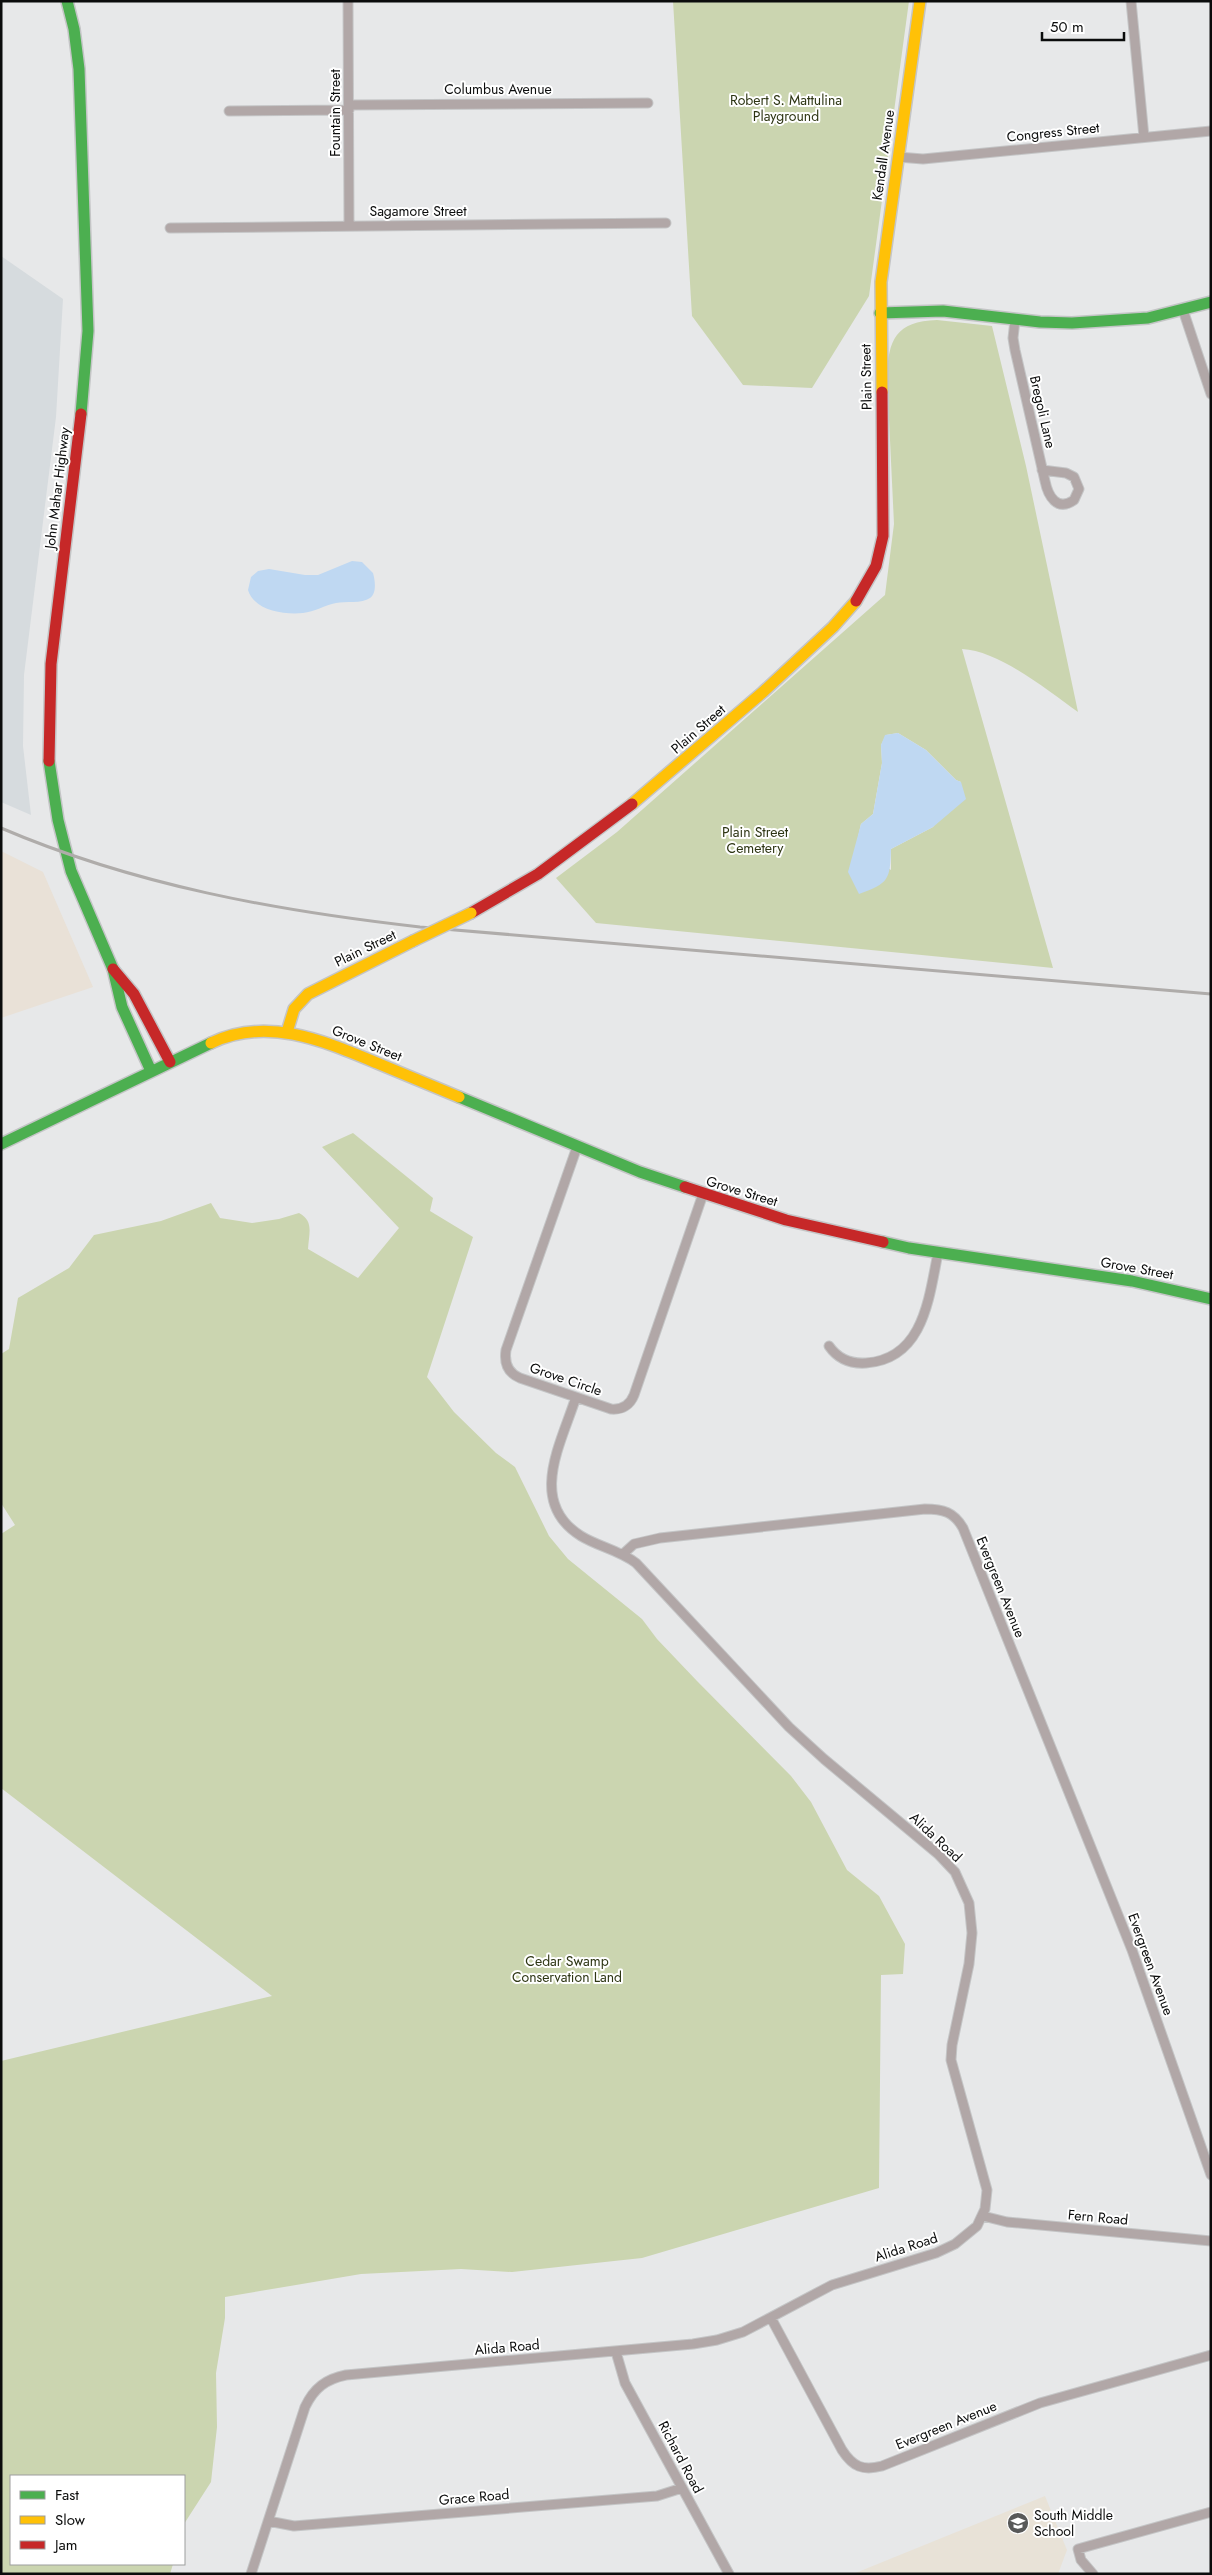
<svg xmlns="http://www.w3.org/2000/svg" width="1212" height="2575" font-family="Jost,sans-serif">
	<rect width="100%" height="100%" fill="#e7e8e9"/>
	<path fill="#d6dbde" d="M1 256 63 299 56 417 24 675 23 746 31 815 1 802Z"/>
	<path fill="#e9e1d7" d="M1 851 43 872 93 987 1 1018Z"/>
	<path fill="#e8e2d7" d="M1045 2496 1067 2550 1058 2574H853Z"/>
	<path fill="#cbd5b0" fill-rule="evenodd" d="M673 1H909L869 296 812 388 743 385 692 316Z
		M937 320 992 326 1026 466 1078 712C1047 690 1000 651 962 649L1053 968 596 923 556 878 617 832 885 595 894 524 887 377C888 340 896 321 937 320ZM898 733 926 750 956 780 961 782 933 827 891 849V870L856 846 861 824 873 814 882 763 881 745 886 735Z
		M353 1133 433 1198 430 1211 473 1237 427 1377 454 1412 496 1453 515 1467 549 1536 568 1559 642 1619 657 1639 697 1681 791 1776 811 1802 847 1870 879 1896 905 1944 903 1974 881 1975 879 2188 642 2258 512 2272 461 2269 361 2274 225 2297V2318L216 2373 217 2427 211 2482 184 2524V2476H11V2564H173L170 2574H1V2061L272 1996 1 1788V1534L15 1525 1 1503V1354L9 1349 18 1298 69 1268 94 1235 161 1221 211 1203 220 1218 252 1223 279 1219 299 1213C314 1221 309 1233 308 1249L358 1278 399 1228 322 1147Z"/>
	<path fill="#bfd8f2" d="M352 561 362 562 373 573C375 580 377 593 370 598 362 604 345 601 336 603 325 605 314 612 303 613 283 615 254 610 248 590L251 577 258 571 269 569 305 575H318Z
		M898 733 926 750 956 780 961 782 966 799 933 827 891 849C890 880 889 883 859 894L848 872 861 824 873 814 882 763 881 745 885 735Z"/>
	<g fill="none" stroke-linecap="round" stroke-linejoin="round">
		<g stroke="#c4c5c6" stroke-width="11">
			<path id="street" d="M348 1 349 225
				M1131 1 1144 137
				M349 105 648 103
				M229 111 349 110
				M898 157 923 159 1211 131
				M170 228 666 223
				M1183 310 1211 394
				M1015 320 1013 338 1015 350 1045 481C1048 496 1057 512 1074 500L1079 489 1074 477 1066 473 1042 470
				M577 1147 506 1350C504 1363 508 1373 520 1378L611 1409C622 1410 630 1405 634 1395L703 1194
				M829 1346C838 1359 851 1364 866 1363 924 1359 929 1297 938 1253
				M623 1554 634 1544 660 1538 925 1509C943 1509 954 1512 963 1528L1132 1950 1211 2175
				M983 2216 1007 2222 1211 2241
				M771 2318 842 2450C853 2467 863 2471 882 2466L1040 2403 1211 2355
				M616 2352 625 2383 729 2574
				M268 2521 294 2526 657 2496 682 2488
				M251 2574 305 2407C314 2388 326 2379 346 2375L693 2344 717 2340 743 2332 832 2285 936 2253 955 2244 977 2226 985 2209 987 2190 951 2060 952 2045 969 1964 972 1933 969 1903 955 1872 938 1854 824 1759 789 1727 636 1563C619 1550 599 1547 581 1536 527 1502 561 1444 576 1397
				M1093 2574 1081 2560 1078 2549 1211 2512"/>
		</g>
		<g stroke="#c4c5c6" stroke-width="14">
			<path id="fast" d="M67 1 74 29 79 69 88 331 81 414
				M880 313 943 311 1040 322 1072 323 1148 318 1211 302
				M49 761 58 820 71 871 113 969 122 1007 151 1071
				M459 1097 640 1172 685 1187
				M1 1144 211 1043
				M883 1242 909 1248 1132 1281 1211 1299"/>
		</g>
		<g stroke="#c4c5c6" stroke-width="14">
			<path id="slow" d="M882 392 881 282 920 1
				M632 804 763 692 833 627 856 601
				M287 1032 294 1009 308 994 413 941
				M211 1043C267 1016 324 1041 377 1063 404 1074 432 1086 459 1097"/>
		</g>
		<g stroke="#c4c5c6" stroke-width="14">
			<path id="jam" d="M856 601 876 566 883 536 882 392
				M49 761 51 664 81 414
				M471 913 538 874 632 804
				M113 969 134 994 170 1062
				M685 1187 786 1220 883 1242"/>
		</g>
		<use href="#street" stroke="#b1a7a7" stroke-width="9"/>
		<use href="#fast" stroke="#4caf50" stroke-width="11"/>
		<use href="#slow" stroke="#ffc107" stroke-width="11"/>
		<use href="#jam" stroke="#c62828" stroke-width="11"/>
		<path stroke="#afacaa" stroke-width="3" d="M1 828C134 885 277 911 420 927L1211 994"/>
		<g stroke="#c4c5c6" stroke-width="14" stroke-linecap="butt">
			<path id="slow-bridge" d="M413 941 471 913"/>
		</g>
		<use href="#slow-bridge" stroke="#ffc107" stroke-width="11"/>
	</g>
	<defs>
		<g id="school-disc" transform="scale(1.125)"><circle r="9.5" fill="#585959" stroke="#fff"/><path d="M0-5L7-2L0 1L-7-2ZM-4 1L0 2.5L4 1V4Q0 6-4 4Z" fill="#fff"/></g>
	</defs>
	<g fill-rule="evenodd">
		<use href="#school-disc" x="1018" y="2523"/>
	</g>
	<g text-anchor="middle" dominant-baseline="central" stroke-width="4" stroke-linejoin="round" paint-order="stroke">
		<g font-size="14" fill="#0b0c0c" stroke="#fff">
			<text x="498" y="89">Columbus Avenue</text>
			<text transform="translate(335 113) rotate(-90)">Fountain Street</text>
			<text transform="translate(1053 132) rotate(-6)">Congress Street</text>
			<text transform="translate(883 155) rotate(-82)">Kendall Avenue</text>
			<text x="418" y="211">Sagamore Street</text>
			<text transform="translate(866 377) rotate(-91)">Plain Street</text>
			<text transform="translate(1043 412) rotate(77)">Bregoli Lane</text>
			<text transform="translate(57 488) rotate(-83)">John Mahar Highway</text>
			<text transform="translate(698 729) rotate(-41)">Plain Street</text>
			<text transform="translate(365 948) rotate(-26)">Plain Street</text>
			<text transform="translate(367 1043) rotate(22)">Grove Street</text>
			<text transform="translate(742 1191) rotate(17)">Grove Street</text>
			<text transform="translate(1137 1268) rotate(10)">Grove Street</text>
			<text transform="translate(566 1379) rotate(19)">Grove Circle</text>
			<text transform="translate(1001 1587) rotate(68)">Evergreen Avenue</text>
			<text transform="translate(936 1837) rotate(43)">Alida Road</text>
			<text transform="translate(1151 1964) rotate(70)">Evergreen Avenue</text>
			<text transform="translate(1098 2217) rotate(5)">Fern Road</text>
			<text transform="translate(906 2247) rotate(-18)">Alida Road</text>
			<text transform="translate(507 2347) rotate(-5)">Alida Road</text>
			<text transform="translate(946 2425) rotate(-22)">Evergreen Avenue</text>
			<text transform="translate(681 2457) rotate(62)">Richard Road</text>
			<text transform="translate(474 2497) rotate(-5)">Grace Road</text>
		</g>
		<g font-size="14" fill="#2d3513" stroke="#fff">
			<text x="786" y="100">Robert S. Mattulina<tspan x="786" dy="16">Playground</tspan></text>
			<text x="755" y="832">Plain Street<tspan x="755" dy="16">Cemetery</tspan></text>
			<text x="567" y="1961">Cedar Swamp<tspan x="567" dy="16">Conservation Land</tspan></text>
		</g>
		<g font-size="14" fill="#0b0c0c" stroke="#fff" text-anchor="start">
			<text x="1034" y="2515">South Middle<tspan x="1034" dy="16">School</tspan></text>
		</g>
	</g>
	<rect width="1212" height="2575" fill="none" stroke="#0b0c0c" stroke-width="5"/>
	<rect x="10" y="2475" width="175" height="90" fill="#ffffff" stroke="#9d9e9e"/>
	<rect x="20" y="2491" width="25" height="8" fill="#4caf50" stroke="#9d9e9e"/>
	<text x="55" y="2500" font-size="15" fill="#0b0c0c">Fast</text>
	<rect x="20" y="2516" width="25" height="8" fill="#ffc107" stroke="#9d9e9e"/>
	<text x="55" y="2525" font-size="15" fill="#0b0c0c">Slow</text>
	<rect x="20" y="2541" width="25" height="8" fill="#c62828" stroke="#9d9e9e"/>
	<text x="55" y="2550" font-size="15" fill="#0b0c0c">Jam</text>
	<path d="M1042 32v8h82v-8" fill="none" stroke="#0b0c0c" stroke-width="2.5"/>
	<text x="1050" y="32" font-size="15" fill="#0b0c0c" stroke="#ffffff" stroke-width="4" paint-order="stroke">50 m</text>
</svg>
